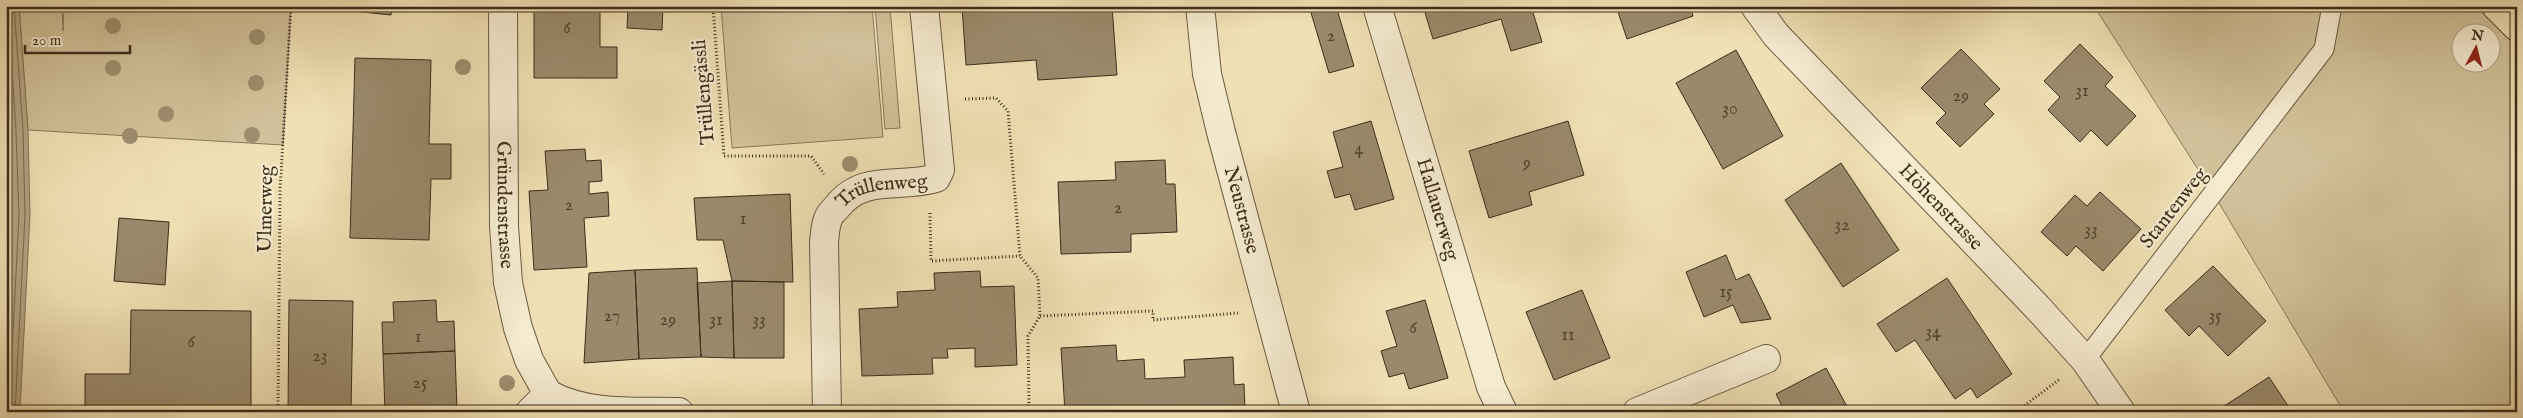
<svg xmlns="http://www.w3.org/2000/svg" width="2523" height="418" font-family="'IM FELL English',serif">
	<rect width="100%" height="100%" fill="#f0e0b5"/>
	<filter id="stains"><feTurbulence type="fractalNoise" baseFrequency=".004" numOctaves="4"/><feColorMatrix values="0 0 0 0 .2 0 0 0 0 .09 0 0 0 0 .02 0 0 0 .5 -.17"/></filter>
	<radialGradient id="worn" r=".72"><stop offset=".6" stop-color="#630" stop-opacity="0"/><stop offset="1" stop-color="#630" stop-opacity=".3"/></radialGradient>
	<path fill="#d2c29b" stroke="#88785b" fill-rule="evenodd" d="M19 6H62L63 31 64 6H291L283 145 28 130Z
		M721 6H872L883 137 732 148Z
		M875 6H890L900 128 885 129Z
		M2094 6H2495L2517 27V412H2344L2213 193ZM2460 32H2490V62H2460Z"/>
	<path fill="#b3a381" stroke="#847458" d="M6 6H19L28 130 30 215 20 412H6Z"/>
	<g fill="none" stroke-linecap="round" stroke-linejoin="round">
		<path stroke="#78684e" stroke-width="1" d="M8 6 16 131 19 215 9 412
			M14 6 23 130 25 215 15 412
			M6 94 11 215 6 312"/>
	</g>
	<path fill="#9a8a6b" stroke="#3d2d1b" d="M305 6H392L391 15Z
		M628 6H663L662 30 627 28Z
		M962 6H1112L1117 75 1038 80 1036 60 966 65Z
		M1309 6H1336L1354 66 1329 73Z
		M1423 6H1531L1542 42 1511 51 1501 19 1433 39Z
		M1616 6H1690L1693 16 1627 39Z
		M534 9H600V47H617V78H534Z
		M2080 44 2113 77 2105 86 2136 116 2107 146 2091 130 2080 142 2048 110 2060 97 2044 81Z
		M1961 49 2000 89 1984 104 1994 114 1960 147 1936 123 1946 113 1921 88Z
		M1736 50 1783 136 1723 169 1676 83Z
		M355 58 431 60 429 144H451V179H431L429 240 350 238Z
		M1371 121 1394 199 1355 210 1350 194 1335 198 1327 171 1343 167 1333 132Z
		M1568 121 1584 175 1529 192 1532 205 1489 218 1469 151Z
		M585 149 586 161 601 160 602 181 589 182V194L608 192 609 216 584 218 587 267 534 270 529 191 548 190 545 151Z
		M1165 160 1166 184H1175L1177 232 1131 234V252L1061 254 1058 182 1116 180 1115 162Z
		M1841 163 1899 250 1843 287 1785 200Z
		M2100 192 2141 229 2103 271 2076 246 2067 256 2041 232 2075 195 2087 206Z
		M790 194 793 282 732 281 723 240H697L694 198Z
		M119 218 169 222 165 285 114 281Z
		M1726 255 1736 280 1749 274 1771 319 1741 323 1733 305 1704 317 1686 272Z
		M2213 266 2266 321 2228 356 2199 326 2189 336 2165 310Z
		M697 268 701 357 639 359 635 270Z
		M635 270 639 359 584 363 589 273Z
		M980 271 981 287 1014 286 1017 365 975 367V348L947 349 948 358H932L933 374 862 376 859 309 898 307 897 292 935 290 934 273Z
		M1947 278 2012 374 1977 398 1971 388 1955 399 1915 340 1896 352 1877 324Z
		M732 281 734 358 701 357 697 283Z
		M732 281 784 282V358H734Z
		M1582 290 1610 358 1554 380 1526 312Z
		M289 300 353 301 351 412H288Z
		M436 300 437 322 454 321 455 351 383 354 382 322H394L393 302Z
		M1425 300 1448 378 1409 389 1404 373 1389 377 1381 351 1397 346 1386 311Z
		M131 310 251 311V412H85V374H130Z
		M1116 345 1117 361 1144 359 1145 379 1185 377 1184 360 1233 357 1234 385 1244 384 1245 412H1065L1061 348Z
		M455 351 457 412H385L383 354Z
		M1826 368 1850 412H1785L1776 394Z
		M2269 377 2292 412H2215Z"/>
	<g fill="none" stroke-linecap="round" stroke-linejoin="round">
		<g stroke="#6a5a42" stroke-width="21">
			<path id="lane" d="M2085 360 2324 49 2332 6"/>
		</g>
		<g stroke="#6a5a42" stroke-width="30">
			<g id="street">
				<path id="s1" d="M503 6 504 226 508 283 518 328 529 360 548 394"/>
				<path id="s2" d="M1200 6 1207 74 1221 132 1296 412"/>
				<path id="s3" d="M1377 6 1491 387 1503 412"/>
				<path id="s4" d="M1755 6 1776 35 2037 307 2085 360 2121 412"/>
				<path d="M548 394C588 416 636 411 679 412"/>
				<path d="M530 412 548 394"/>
				<path id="s5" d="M827 412 824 242C825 235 825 226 828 219 829 215 834 210 837 207 863 173 902 189 936 178L940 170 924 6"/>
				<path d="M1637 412 1766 359"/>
			</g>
		</g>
		<g stroke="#3d2d1b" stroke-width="30">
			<path id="primary" d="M2496 6 2517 27"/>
		</g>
		<path stroke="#3d2d1b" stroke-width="3" stroke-dasharray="1 2.5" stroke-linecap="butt" d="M713 6 724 156H811L824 174
			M965 99 996 98 1008 111 1020 256 1038 278 1040 316 1028 336 1029 405 1023 412
			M930 213 931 261 1020 256
			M1040 316 1153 311V320L1238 313
			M278 412 280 190 291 6
			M2016 412 2060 379"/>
		<use href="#lane" stroke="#f5ebcf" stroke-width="19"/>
		<use href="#street" stroke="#f5ebcf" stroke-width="28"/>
		<use href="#primary" stroke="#f0e0b5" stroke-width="28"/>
	</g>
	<g fill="#9e8e6f">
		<circle cx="113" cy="26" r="8"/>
		<circle cx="257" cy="37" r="8"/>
		<circle cx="463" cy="67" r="8"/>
		<circle cx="113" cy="68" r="8"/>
		<circle cx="256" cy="83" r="8"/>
		<circle cx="166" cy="114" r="8"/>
		<circle cx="252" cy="135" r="8"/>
		<circle cx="130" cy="136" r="8"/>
		<circle cx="850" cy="164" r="8"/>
		<circle cx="507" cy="383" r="8"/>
	</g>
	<g text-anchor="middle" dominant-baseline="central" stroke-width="4.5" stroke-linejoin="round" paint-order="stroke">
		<g font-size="18" fill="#54442f">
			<text x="567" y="28">6</text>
			<text x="1331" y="36">2</text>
			<text x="2082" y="91">31</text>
			<text x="1961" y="96">29</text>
			<text x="1730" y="109">30</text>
			<text x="1359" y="149">4</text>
			<text x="1527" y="163">9</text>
			<text x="569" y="205">2</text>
			<text x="1118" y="208">2</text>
			<text x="743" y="219">1</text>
			<text x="1842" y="225">32</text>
			<text x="2091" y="230">33</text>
			<text x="1726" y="292">15</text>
			<text x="612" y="316">27</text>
			<text x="2215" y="316">35</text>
			<text x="668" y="320">29</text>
			<text x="716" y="320">31</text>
			<text x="759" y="320">33</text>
			<text x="1413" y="328">6</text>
			<text x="1933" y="332">34</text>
			<text x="1568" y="335">11</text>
			<text x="418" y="337">1</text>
			<text x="191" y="342">6</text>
			<text x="320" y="356">23</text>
			<text x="420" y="383">25</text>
		</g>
		<g font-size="20" fill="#3d2d1b" stroke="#f5ebcf">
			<text transform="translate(704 92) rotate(-95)">Trüllengässli</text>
			<text stroke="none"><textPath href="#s5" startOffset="259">Trüllenweg</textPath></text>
			<text stroke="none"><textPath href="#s1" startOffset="199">Gründenstrasse</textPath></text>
			<text stroke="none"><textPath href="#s4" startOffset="274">Höhenstrasse</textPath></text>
			<text transform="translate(2174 208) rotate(-52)">Stantenweg</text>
			<text transform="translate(266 209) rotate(-89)">Ulmerweg</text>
			<text stroke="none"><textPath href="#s2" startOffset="209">Neustrasse</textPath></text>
			<text stroke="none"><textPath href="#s3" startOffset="212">Hallauerweg</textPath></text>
		</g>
	</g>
	<rect width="2523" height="418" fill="none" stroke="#f0e0b5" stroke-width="25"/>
	<rect x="8" y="8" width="2508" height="403" fill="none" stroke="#3d2d1b" stroke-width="2.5"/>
	<rect x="12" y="12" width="2498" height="393" fill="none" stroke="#3d2d1b"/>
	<g transform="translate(2476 48) rotate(7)"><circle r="24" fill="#f5ebcf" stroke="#ab9f87"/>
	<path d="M0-4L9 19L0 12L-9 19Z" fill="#8f2418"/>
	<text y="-8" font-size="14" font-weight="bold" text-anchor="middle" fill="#3d2d1b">N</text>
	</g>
	<path d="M25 45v8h105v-8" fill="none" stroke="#3d2d1b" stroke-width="2.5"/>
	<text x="32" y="45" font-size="15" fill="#3d2d1b" stroke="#f5ebcf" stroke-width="4" paint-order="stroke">20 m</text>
	<rect width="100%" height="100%" filter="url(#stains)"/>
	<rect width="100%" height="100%" fill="url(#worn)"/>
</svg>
